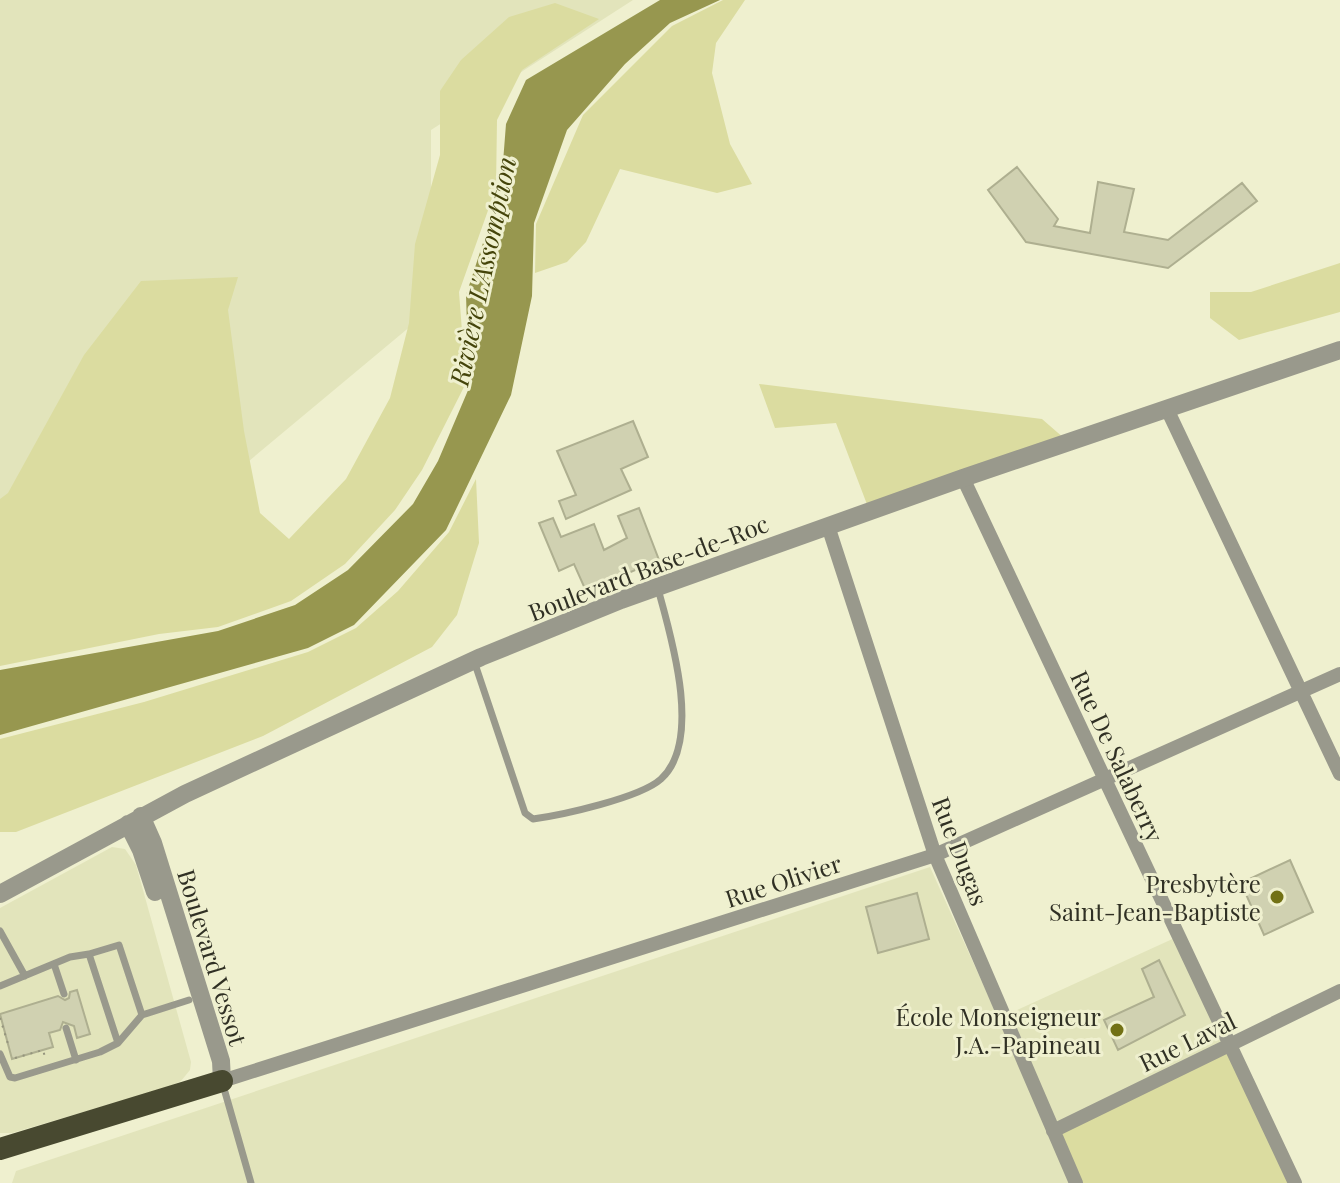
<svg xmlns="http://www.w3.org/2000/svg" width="1340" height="1183" font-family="'Playfair Display',serif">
	<rect width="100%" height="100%" fill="#eff0cf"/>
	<path fill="#e2e4bb" d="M0 0H633L431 130V244L418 320 219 486 0 544Z
		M112 847 125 849 136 865 191 1062 190 1070 181 1081 169 1087 12 1133H0V908Z
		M930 867 1073 1183H12L16 1171Z
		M1179 936 1230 1044 1053 1131 1004 1016Z"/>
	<path fill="#dbdca0" d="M723 0H745L716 43 712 73 730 144 752 184 717 193 620 169 586 242 567 262 535 273 536 224 583 115 672 26Z
		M555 3 599 19 522 70 497 120 496 188 459 292 466 383 422 470 395 510 345 564 291 601 218 627 159 634 0 666V499L8 493 84 355 141 281 238 277 228 310 244 431 260 513 289 539 346 479 390 398 409 323 415 244 440 155V91L461 60 509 17Z
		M1340 263V312L1239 340 1210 318V292H1251Z
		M759 384 1042 419 1065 439 868 507 836 423 775 428Z
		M476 479 479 543 457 615 432 647 263 736 16 832H0V739L144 702 308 652 356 628 398 591 449 532Z
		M1230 1044 1295 1183H1077L1053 1131Z"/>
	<path fill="#97974f" d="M660 0H720L670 23 625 64 567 130 534 223 532 296 511 395 446 530 354 625 308 648 0 735V670L218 631 295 605 348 570 413 504 438 461 469 388 466 295 501 188 506 124 526 80Z"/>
	<path fill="#d0d1b1" stroke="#aeaf90" stroke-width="2" d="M1017 167 1058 219 1054 226 1090 233 1098 182 1134 189 1124 232 1168 240 1242 183 1257 201 1168 268 1026 242 988 190Z
		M633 421 648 457 621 469 631 490 566 519 559 501 576 495 557 451Z
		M639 508 659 560 586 591 574 564 559 571 539 523 553 518 561 537 594 524 604 550 627 538 618 516Z
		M1290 860 1313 912 1264 935 1241 883Z
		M917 893 929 939 878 953 866 907Z
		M1159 960 1185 1015 1118 1050 1104 1020 1154 997 1142 969Z
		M77 990 90 1034 77 1038 74 1026 63 1022 60 1030 49 1033 53 1047 12 1059 0 1014 58 996 65 1000 69 998 70 992Z"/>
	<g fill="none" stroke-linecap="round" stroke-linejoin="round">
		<path stroke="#94947d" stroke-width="2" stroke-dasharray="2 6" stroke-linecap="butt" d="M0 1018 9 1047
			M15 1058 43 1050 45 1057"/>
		<path stroke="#99998c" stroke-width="7" d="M474 661 522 804 525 813 533 819C562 815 640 798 661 779 703 741 671 636 658 589
			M0 931 25 976
			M54 964 64 994
			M0 986 70 957 89 954
			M142 1015 119 945 89 954 118 1043 142 1015 189 1000
			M66 1028 76 1060
			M0 1054 10 1077 15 1078 100 1052 118 1043
			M223 1085 251 1183"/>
		<path stroke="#99998c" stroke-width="14" d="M1167 409 1340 774
			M963 478 1295 1183
			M828 526 935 855 1076 1183
			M222 1081 935 855 1340 674
			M1053 1131 1340 991"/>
		<path stroke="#99998c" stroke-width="18" d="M141 816 153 843 221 1061 222 1081
			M128 824 141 850 155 892
			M0 894 185 794 481 657 621 600 963 478 1340 350"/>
		<path stroke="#484930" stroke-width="22" d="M0 1149 222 1081"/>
	</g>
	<g fill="#727115" stroke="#eff0cf" stroke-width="3">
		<circle cx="1277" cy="897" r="8"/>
		<circle cx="1117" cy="1030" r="8"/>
	</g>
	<g text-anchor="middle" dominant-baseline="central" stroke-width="6" stroke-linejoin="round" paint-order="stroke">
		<g font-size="24" fill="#303024" stroke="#eff0cf">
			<text transform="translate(648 567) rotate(-21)">Boulevard Base-de-Roc</text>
			<text transform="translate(1118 756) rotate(65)">Rue De Salaberry</text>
			<text transform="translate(961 851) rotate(69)">Rue Dugas</text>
			<text transform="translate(783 880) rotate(-18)">Rue Olivier</text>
			<text transform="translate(213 957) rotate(73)">Boulevard Vessot</text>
			<text transform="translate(1187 1041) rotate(-26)">Rue Laval</text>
		</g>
		<g font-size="24" fill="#303024" stroke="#eff0cf" text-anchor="end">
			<text x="1261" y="883">Presbytère<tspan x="1261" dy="28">Saint-Jean-Baptiste</tspan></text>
			<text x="1101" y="1016">École Monseigneur<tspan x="1101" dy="28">J.A.-Papineau</tspan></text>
		</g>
		<g font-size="26" font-style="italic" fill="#44440a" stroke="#eff0cf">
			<text transform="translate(482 271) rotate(-78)">Rivière L'Assomption</text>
		</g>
	</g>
</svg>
